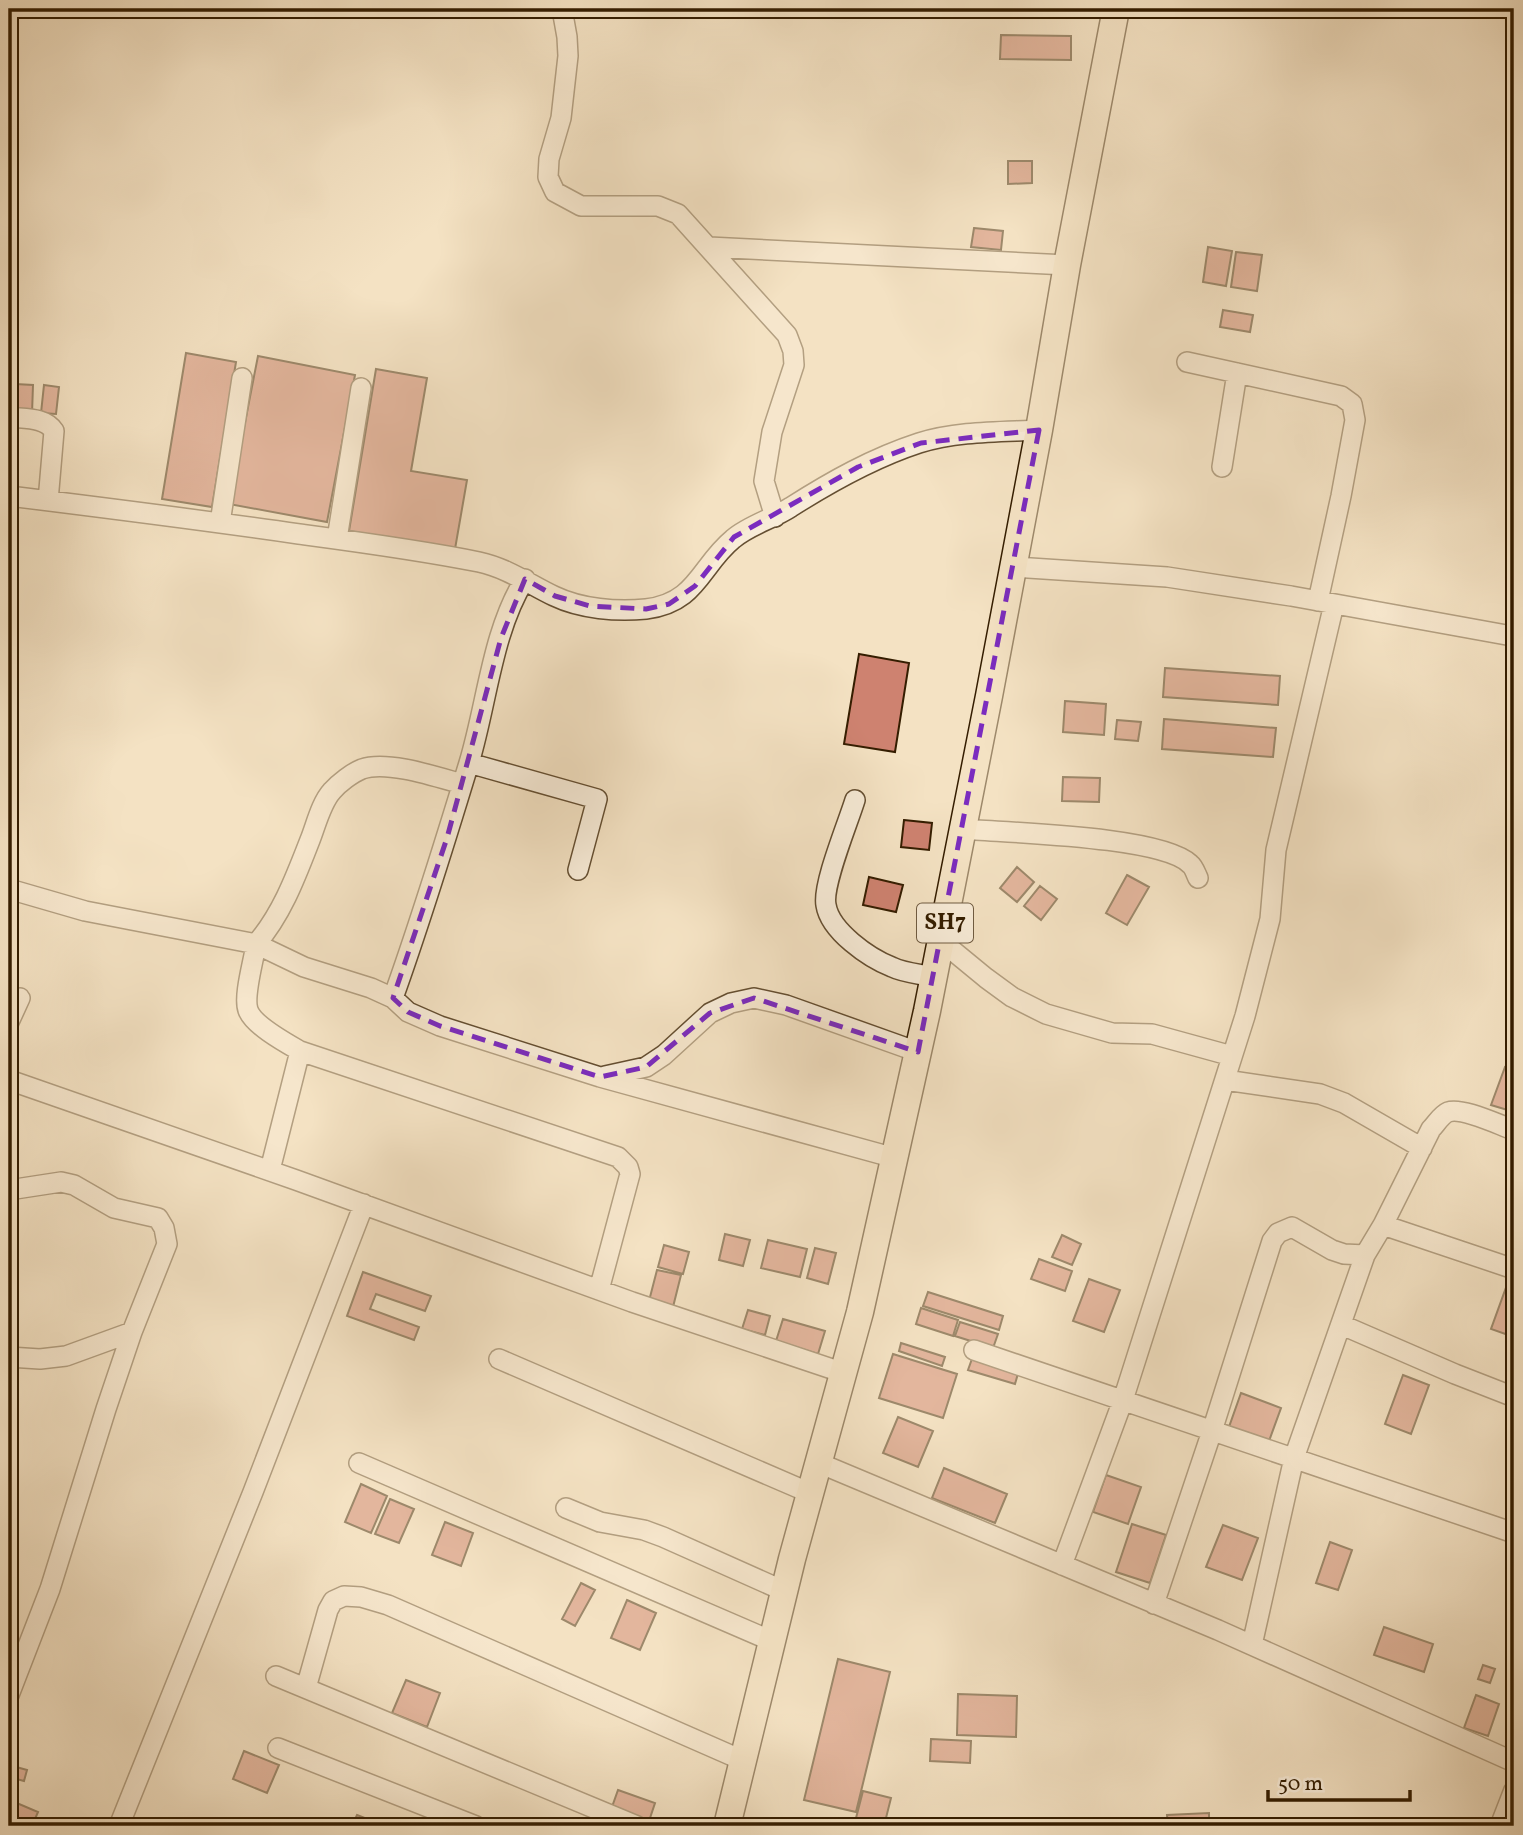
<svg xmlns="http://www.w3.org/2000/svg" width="1523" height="1835" font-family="Vollkorn,serif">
	<rect width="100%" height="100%" fill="#f4e2c3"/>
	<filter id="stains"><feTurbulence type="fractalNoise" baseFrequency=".00286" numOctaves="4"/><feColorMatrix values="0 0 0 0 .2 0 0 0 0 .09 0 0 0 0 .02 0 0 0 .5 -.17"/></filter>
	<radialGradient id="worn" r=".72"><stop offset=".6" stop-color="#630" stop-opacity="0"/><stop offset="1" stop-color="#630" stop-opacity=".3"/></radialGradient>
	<path fill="#ce8270" stroke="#341d00" stroke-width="2" d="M1001 35 1071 36V60L1000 59Z
		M1008 161H1032V183L1008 184Z
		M974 228 1003 231 1001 250 971 247Z
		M1208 247 1232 251 1226 286 1203 282Z
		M1236 252 1262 255 1257 291 1231 287Z
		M1223 310 1253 315 1250 332 1220 327Z
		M186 353 236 362 212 507 162 499Z
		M258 356 355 375 327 522 229 504Z
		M376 369 427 378 411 471 467 480 455 549 349 531Z
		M15 384 33 385 32 414 13 413Z
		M44 385 59 387 56 414 41 413Z
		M859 654 909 663 895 752 844 744Z
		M1165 668 1280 676 1278 705 1163 697Z
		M1065 701 1106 704 1104 735 1063 732Z
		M1164 719 1276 728 1273 757 1162 749Z
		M1117 720 1141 722 1138 741 1115 739Z
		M1063 777 1100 778 1099 802 1062 801Z
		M904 820 932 823 929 850 901 847Z
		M1017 867 1034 882 1017 902 1000 888Z
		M1127 875 1149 887 1127 925 1106 913Z
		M869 877 903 885 896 912 863 905Z
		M1040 886 1057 899 1041 920 1024 906Z
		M1505 1067 1514 1070V1112L1491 1105Z
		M725 1234 750 1240 743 1266 719 1260Z
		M1062 1235 1081 1244 1072 1265 1052 1257Z
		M768 1240 807 1249 800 1277 761 1268Z
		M664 1245 689 1252 683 1274 658 1267Z
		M815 1248 836 1253 828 1284 807 1278Z
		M1039 1259 1072 1271 1065 1291 1031 1279Z
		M657 1270 681 1275 673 1307 649 1301Z
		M363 1272 431 1296 425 1311 376 1294 370 1309 419 1327 414 1340 347 1316Z
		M1089 1279 1120 1290 1104 1332 1073 1321Z
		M1508 1282 1514 1284V1337L1491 1329Z
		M928 1292 1003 1316 999 1330 923 1306Z
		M921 1308 958 1320 953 1336 916 1324Z
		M748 1310 770 1316 765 1335 742 1329Z
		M783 1319 825 1331 818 1354 776 1341Z
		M960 1322 998 1334 993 1348 955 1336Z
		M901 1343 945 1357 942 1366 899 1351Z
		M893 1354 957 1374 943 1418 879 1398Z
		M973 1356 1019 1370 1015 1384 968 1370Z
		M1403 1375 1429 1385 1411 1434 1385 1424Z
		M1241 1393 1281 1408 1269 1441 1229 1427Z
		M898 1417 933 1431 918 1467 883 1453Z
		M944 1468 1007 1494 995 1523 932 1498Z
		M1106 1475 1141 1487 1128 1524 1093 1512Z
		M361 1484 387 1496 371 1533 345 1522Z
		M390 1499 414 1509 399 1543 375 1534Z
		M445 1522 473 1533 461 1566 432 1555Z
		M1132 1524 1166 1535 1150 1583 1116 1572Z
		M1223 1525 1258 1538 1242 1580 1206 1567Z
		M1330 1542 1352 1550 1338 1590 1316 1583Z
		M581 1583 595 1590 575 1626 562 1619Z
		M627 1600 656 1613 640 1650 611 1638Z
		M1384 1627 1433 1644 1424 1672 1374 1655Z
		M838 1659 890 1672 856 1812 804 1800Z
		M1483 1665 1495 1669 1490 1683 1478 1679Z
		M406 1680 440 1693 427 1727 392 1713Z
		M958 1694 1017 1696 1016 1737 957 1735Z
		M1476 1695 1499 1704 1488 1736 1464 1728Z
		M931 1739 971 1741 970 1763 930 1761Z
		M244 1751 279 1765 267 1793 233 1779Z
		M9 1765 27 1770 24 1781 9 1777Z
		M618 1790 655 1803 649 1821 612 1807Z
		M863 1791 891 1798 884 1826 855 1822Z
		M12 1801 38 1812 32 1826H9V1809Z
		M1209 1813V1826H1168L1167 1815Z
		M357 1815 385 1826H352Z"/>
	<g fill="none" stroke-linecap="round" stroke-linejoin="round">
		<g stroke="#644e31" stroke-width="22">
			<path id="minor" d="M562 9 567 37 568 56 561 118 549 159 548 177 555 192 581 206H658L678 214 787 335 793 351 794 365 772 432 764 481 775 517
				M709 247 1067 265
				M1187 362 1341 396 1352 404 1355 420 1341 496 1318 601
				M9 417C25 419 45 417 54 431L48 501
				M1222 467 1237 373
				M9 496C106 508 202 520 299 534 359 542 420 550 479 562 507 568 529 584 554 596 581 609 617 612 646 609 697 603 700 566 733 539 749 525 773 519 791 507 832 481 873 458 919 443 957 431 1000 432 1039 430
				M220 523 242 378
				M337 539 361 388
				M1014 567 1167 577 1291 596 1512 636
				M469 763 597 799 578 870
				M855 800C848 823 822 885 826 905 830 931 869 958 892 967 904 973 921 974 934 977
				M963 829C1009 833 1161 836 1190 864 1194 867 1196 874 1198 878
				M9 889 85 911 256 944C282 914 296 876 310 840 316 825 321 803 332 791 339 783 352 773 362 769 387 760 437 777 462 784
				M941 941 986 978 1012 997 1046 1014 1112 1033 1152 1034 1232 1056
				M393 998C421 920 445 842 469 763 487 704 492 631 525 579
				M9 1022 20 998
				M605 1076 646 1067 664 1055 710 1013 731 1003 754 998 786 1005 918 1052
				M9 1080 296 1180 632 1302 844 1373
				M1225 1080 1320 1094 1344 1103 1422 1148
				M270 1170 300 1051
				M9 1190 61 1182 74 1185 114 1208 158 1218 164 1228 167 1244 132 1332 106 1409 50 1589 9 1695
				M1383 1225 1514 1269
				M599 1290 630 1174 628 1167 618 1157 300 1051C286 1043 253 1025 248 1010 243 996 254 960 256 944L304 967 371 988 393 998 408 1012 440 1026 600 1077 895 1158
				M1342 1325 1455 1374 1514 1397
				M974 1350 1514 1533
				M9 1357 40 1359 66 1356 132 1332
				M499 1359 810 1493
				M359 1463 774 1642
				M819 1463 1218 1630 1514 1762
				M566 1508 600 1522 644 1530 663 1537 784 1591
				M1062 1565 1123 1400 1245 1016 1270 919 1276 850 1334 604
				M1154 1604 1212 1431 1272 1241 1278 1233 1292 1227 1332 1250 1344 1254 1365 1255
				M1252 1645 1294 1458 1365 1255 1383 1225 1431 1129C1436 1124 1441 1115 1448 1112 1462 1107 1499 1125 1514 1130
				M276 1676 637 1826
				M306 1688 328 1610 333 1601 344 1596 361 1597 388 1605 744 1761
				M278 1748 476 1826
				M119 1826 253 1492 364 1204
				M1500 1826 1514 1790"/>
		</g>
		<g stroke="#341d00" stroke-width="29">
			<path id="major" d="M727 1826 792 1559 860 1312 927 1011 989 696 1039 430 1067 265 1116 9"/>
		</g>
		<use href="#minor" stroke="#f8ecd8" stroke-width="19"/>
		<use href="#major" stroke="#f4e2c3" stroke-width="26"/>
	</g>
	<path d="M0 0H1523V1835H0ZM1039 430 918 1052 754 998 710 1013 646 1067 600 1077 440 1026 408 1012 393 998 447 838 501 638 525 579 555 596 590 606 646 609 669 604 695 586 734 537 858 467 921 443Z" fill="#f4e2c3" fill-opacity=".55" fill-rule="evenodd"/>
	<path fill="none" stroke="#7b2cbf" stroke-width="5" stroke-dasharray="14 9" stroke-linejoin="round" d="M1039 430 918 1052 754 998 710 1013 646 1067 600 1077 440 1026 408 1012 393 998 447 838 501 638 525 579 555 596 590 606 646 609 669 604 695 586 734 537 858 467 921 443Z"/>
	<g text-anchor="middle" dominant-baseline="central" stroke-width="6" stroke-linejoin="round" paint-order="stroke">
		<rect fill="#f8ecd8" stroke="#6f5b41" stroke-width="2" x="917" y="903.5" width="56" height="39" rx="5"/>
		<g font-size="23" font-weight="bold" fill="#341d00">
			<text x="945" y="923">SH7</text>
		</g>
	</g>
	<rect width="1523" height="1835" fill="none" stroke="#f4e2c3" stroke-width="35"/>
	<rect x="10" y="10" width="1502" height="1814" fill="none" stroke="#341d00" stroke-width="3.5"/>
	<rect x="18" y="18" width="1488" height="1800" fill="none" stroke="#341d00" stroke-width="2"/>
	<path d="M1268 1790v10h142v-10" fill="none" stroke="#341d00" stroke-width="3.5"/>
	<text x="1278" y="1790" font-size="21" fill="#341d00" stroke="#f8ecd8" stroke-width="5" paint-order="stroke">50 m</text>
	<rect width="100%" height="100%" filter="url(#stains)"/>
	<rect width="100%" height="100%" fill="url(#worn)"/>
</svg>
